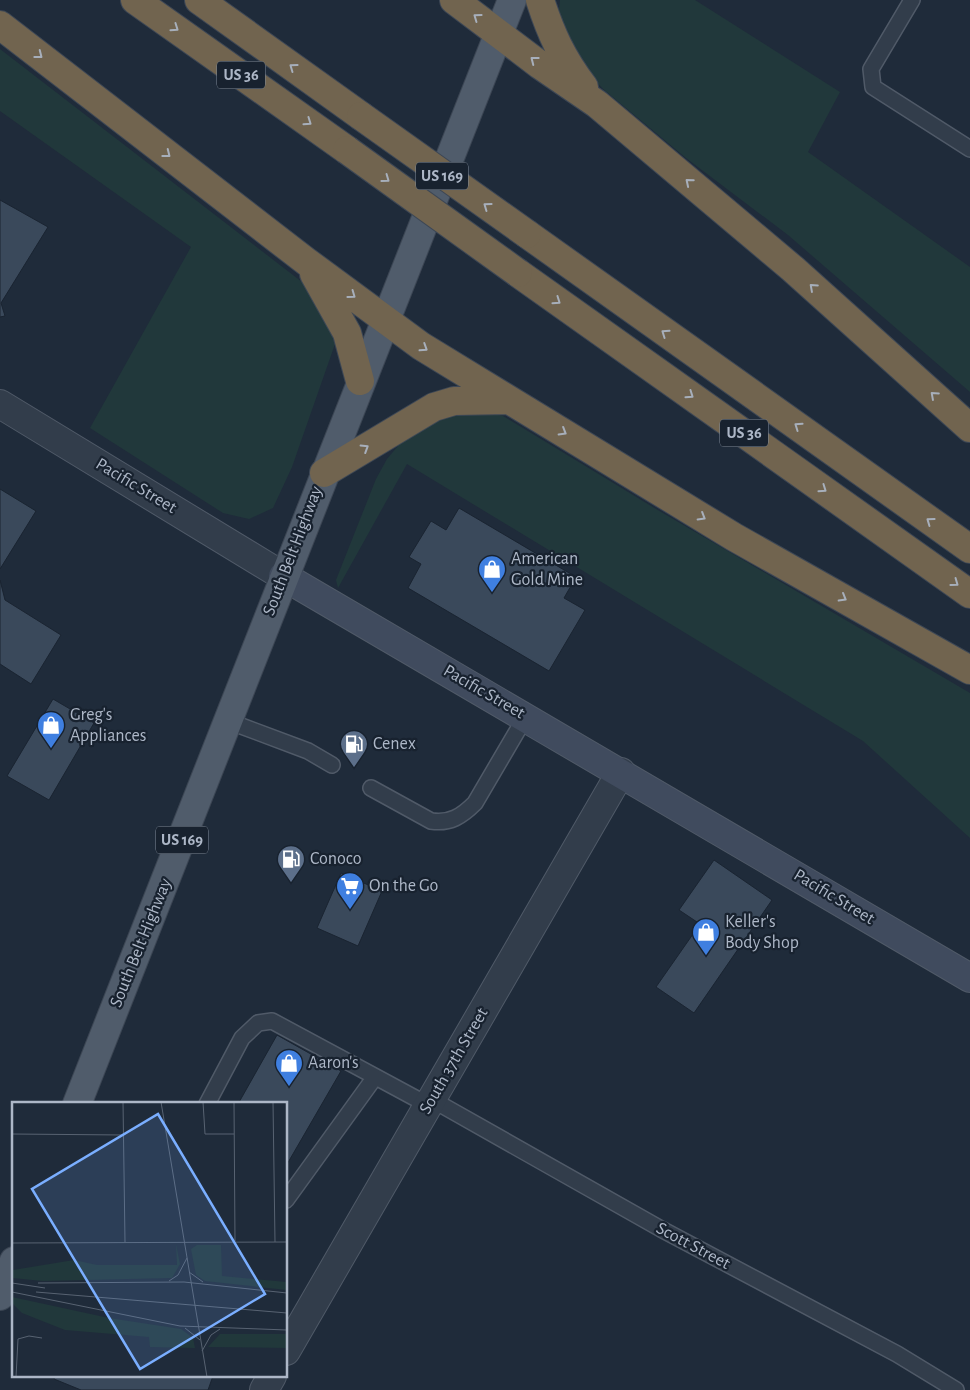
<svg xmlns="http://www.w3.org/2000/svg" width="970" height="1390" font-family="'Alegreya Sans',sans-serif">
	<rect width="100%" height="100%" fill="#1f2b3a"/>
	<path fill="#21383b" d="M560 0H695L840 92 808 152 970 267V392L788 235 686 158 603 89 572 56 558 21Z
		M0 49 302 282 322 307 335 344 292 467 273 508 249 519 223 513 90 428 191 247 0 111Z
		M480 411 503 416 656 509 970 693V838L863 741 407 464 338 588 336 580 376 479 387 459 403 440 451 412Z"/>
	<path fill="#3a495b" stroke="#1a2431" d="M0 200 48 227 1 303 5 316 0 317Z
		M0 489 36 511 0 569Z
		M459 508 576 577 564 598 585 610 549 671 408 588 421 564 409 557 431 521 446 530Z
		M0 580 5 600 61 635 31 684 0 664Z
		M53 699 94 723 49 800 7 776Z
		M714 860 772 900 694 1013 656 987 700 924 679 910Z
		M341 873 382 891 358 946 317 928Z
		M277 1035 341 1071 286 1166V1104H238Z
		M55 1376H213L208 1390H81L54 1379Z"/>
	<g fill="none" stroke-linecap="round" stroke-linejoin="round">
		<g stroke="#505a68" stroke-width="18">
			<path id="lane" d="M912 0 871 69 873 87 970 149
				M228 721 308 751 332 765
				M371 788 431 821C450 824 462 816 475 803L526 716
				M431 1099 661 1229 897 1354 956 1390
				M207 1104 242 1038 258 1023 272 1021 428 1105
				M286 1200 375 1077"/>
		</g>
		<g stroke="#505a68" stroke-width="30">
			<path id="street" d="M0 404 283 576
				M286 1351 621 772
				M264 1390 272 1376"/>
		</g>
		<g stroke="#505a68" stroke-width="30">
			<path id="secondary" d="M283 576 970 978"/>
		</g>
		<g stroke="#3c4654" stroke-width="30">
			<path id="primary" d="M77 1104 512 0
				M0 1296 14 1261"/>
		</g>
		<g stroke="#3d4755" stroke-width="30">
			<path id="highway" d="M135 0 347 150
				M199 0 361 116
				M454 0 540 65 597 104 793 269 970 428
				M540 0C551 34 562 58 584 87
				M0 25 307 262 421 346 734 537 970 670
				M527 234 970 549
				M518 273 970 594
				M314 274 347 333 360 381
				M324 473 434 407 454 401 509 400"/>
		</g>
		<use href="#lane" stroke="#323d4b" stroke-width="15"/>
		<use href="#street" stroke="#323d4b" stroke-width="28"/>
		<use href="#secondary" stroke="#404b5e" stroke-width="28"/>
		<use href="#primary" stroke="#505c6b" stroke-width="28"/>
		<use href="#highway" stroke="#71644f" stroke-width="28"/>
		<g stroke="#3d4755" stroke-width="30" stroke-linecap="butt">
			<path id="highway-bridge" d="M361 116 527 234
				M347 150 518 273"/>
		</g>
		<use href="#highway-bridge" stroke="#71644f" stroke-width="28"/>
	</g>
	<defs><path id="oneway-chevron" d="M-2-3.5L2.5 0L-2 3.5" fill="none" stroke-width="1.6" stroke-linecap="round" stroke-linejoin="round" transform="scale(1.25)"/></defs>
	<g stroke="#a7afbb">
		<use href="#oneway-chevron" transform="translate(477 17) rotate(-144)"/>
		<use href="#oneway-chevron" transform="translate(175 28) rotate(35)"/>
		<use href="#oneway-chevron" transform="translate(39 55) rotate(38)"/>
		<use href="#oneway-chevron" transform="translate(534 60) rotate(-142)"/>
		<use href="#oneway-chevron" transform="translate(293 67) rotate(-144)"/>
		<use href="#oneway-chevron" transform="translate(308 122) rotate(35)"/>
		<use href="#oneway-chevron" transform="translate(167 154) rotate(38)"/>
		<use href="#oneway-chevron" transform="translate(386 179) rotate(36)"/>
		<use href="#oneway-chevron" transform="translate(689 182) rotate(-140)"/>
		<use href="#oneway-chevron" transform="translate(487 206) rotate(-144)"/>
		<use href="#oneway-chevron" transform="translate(813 287) rotate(-138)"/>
		<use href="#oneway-chevron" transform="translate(352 295) rotate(36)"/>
		<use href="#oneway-chevron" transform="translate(557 301) rotate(35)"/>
		<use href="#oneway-chevron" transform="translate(665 333) rotate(-145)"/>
		<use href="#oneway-chevron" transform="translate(424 348) rotate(33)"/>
		<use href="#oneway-chevron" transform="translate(690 395) rotate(35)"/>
		<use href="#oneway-chevron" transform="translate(934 395) rotate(-138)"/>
		<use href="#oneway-chevron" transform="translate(798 426) rotate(-145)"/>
		<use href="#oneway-chevron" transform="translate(563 432) rotate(31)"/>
		<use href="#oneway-chevron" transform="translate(365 448) rotate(-32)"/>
		<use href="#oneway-chevron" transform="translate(823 489) rotate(35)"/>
		<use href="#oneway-chevron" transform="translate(702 517) rotate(31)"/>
		<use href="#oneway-chevron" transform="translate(930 521) rotate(-144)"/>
		<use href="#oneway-chevron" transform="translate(955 583) rotate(36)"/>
		<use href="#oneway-chevron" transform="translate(843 598) rotate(30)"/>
	</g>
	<defs>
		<g id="shop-pin" transform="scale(1.4375)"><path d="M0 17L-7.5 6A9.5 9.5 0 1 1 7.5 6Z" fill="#3f7fe0" stroke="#18222f"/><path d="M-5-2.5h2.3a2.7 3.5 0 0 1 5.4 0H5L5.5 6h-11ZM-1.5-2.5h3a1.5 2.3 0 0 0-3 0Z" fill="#fff"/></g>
		<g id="fuel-pin" transform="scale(1.4375)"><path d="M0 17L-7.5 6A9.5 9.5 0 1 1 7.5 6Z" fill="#5c6f8a" stroke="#18222f"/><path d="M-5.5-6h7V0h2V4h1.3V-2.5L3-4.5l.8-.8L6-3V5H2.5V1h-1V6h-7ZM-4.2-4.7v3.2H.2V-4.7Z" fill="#fff"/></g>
		<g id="supermarket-pin" transform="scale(1.4375)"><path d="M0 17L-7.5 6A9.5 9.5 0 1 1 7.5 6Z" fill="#3f7fe0" stroke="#18222f"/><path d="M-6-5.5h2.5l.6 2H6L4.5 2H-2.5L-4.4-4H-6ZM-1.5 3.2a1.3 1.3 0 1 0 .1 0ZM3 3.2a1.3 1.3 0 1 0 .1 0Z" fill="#fff"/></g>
	</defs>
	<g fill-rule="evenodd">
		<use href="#shop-pin" x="492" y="569"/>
		<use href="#shop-pin" x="51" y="725"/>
		<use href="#fuel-pin" x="354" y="744"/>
		<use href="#fuel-pin" x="291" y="859"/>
		<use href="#supermarket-pin" x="350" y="886"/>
		<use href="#shop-pin" x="706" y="932"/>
		<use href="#shop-pin" x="289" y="1063"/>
	</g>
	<g text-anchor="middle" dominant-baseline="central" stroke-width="4.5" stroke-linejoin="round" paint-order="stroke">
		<g fill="#18222f" stroke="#808a99" stroke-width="1">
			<rect x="217" y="61.5" width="48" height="27" rx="4"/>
			<rect x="416" y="162.5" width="52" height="27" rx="4"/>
			<rect x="720" y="419.5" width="48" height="27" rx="4"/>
			<rect x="156" y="826.5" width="52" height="27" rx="4"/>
		</g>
		<g font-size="16" font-weight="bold" fill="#adb7c7">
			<text x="241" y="75">US 36</text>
			<text x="442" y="176">US 169</text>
			<text x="744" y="433">US 36</text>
			<text x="182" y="840">US 169</text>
		</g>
		<g font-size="18" fill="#adb7c7" stroke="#18222f">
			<text transform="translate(136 486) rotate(31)">Pacific Street</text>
			<text transform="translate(293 551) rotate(-69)">South Belt Highway</text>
			<text transform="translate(484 692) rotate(30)">Pacific Street</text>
			<text transform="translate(834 897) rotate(31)">Pacific Street</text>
			<text transform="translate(141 943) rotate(-68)">South Belt Highway</text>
			<text transform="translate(454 1061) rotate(-60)">South 37th Street</text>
			<text transform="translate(693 1246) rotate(28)">Scott Street</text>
		</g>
		<g font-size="18" fill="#adb7c7" stroke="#18222f" text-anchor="start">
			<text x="511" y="559">American<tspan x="511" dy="21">Gold Mine</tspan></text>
			<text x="70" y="715">Greg's<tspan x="70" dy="21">Appliances</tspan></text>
			<text x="373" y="744">Cenex</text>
			<text x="310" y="859">Conoco</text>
			<text x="369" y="886">On the Go</text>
			<text x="725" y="922">Keller's<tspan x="725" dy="21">Body Shop</tspan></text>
			<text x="308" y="1063">Aaron's</text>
		</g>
	</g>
	<g transform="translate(12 1102)">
		<rect width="275" height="275" fill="#1f2b3a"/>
		<path d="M164 142 168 162 160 176 31 179 0 176V153L1 168 62 158 85 163H165ZM185 143H209L210 174 275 180V188L193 179 184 173 179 147ZM0 195 97 216 169 227 181 236 183 246 138 245 137 235 53 228 10 211 0 201ZM208 232H275V246L196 245Z" fill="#21383b"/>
		<path fill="none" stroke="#586372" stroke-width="1" d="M111 0 113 140M149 0 195 275M191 0 193 32H222M222 0 223 139M261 0 263 140M0 19V0M0 32 112 33M0 51V141M0 141 275 140M177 170 191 180M157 179 166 173 175 156M0 181 33 186M26 181 172 180 275 191M0 190 168 224 275 228M24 190 275 211M173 226 188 238M190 249 199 233 208 227M4 275 6 237 17 234 30 236"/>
		<path fill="#7aaeff" fill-opacity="0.15" stroke="#7aaeff" stroke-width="2.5" d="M146 12 253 192 128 267 20 87Z"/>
		<rect width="275" height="275" fill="none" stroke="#adb7c7" stroke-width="2.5"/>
	</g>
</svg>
